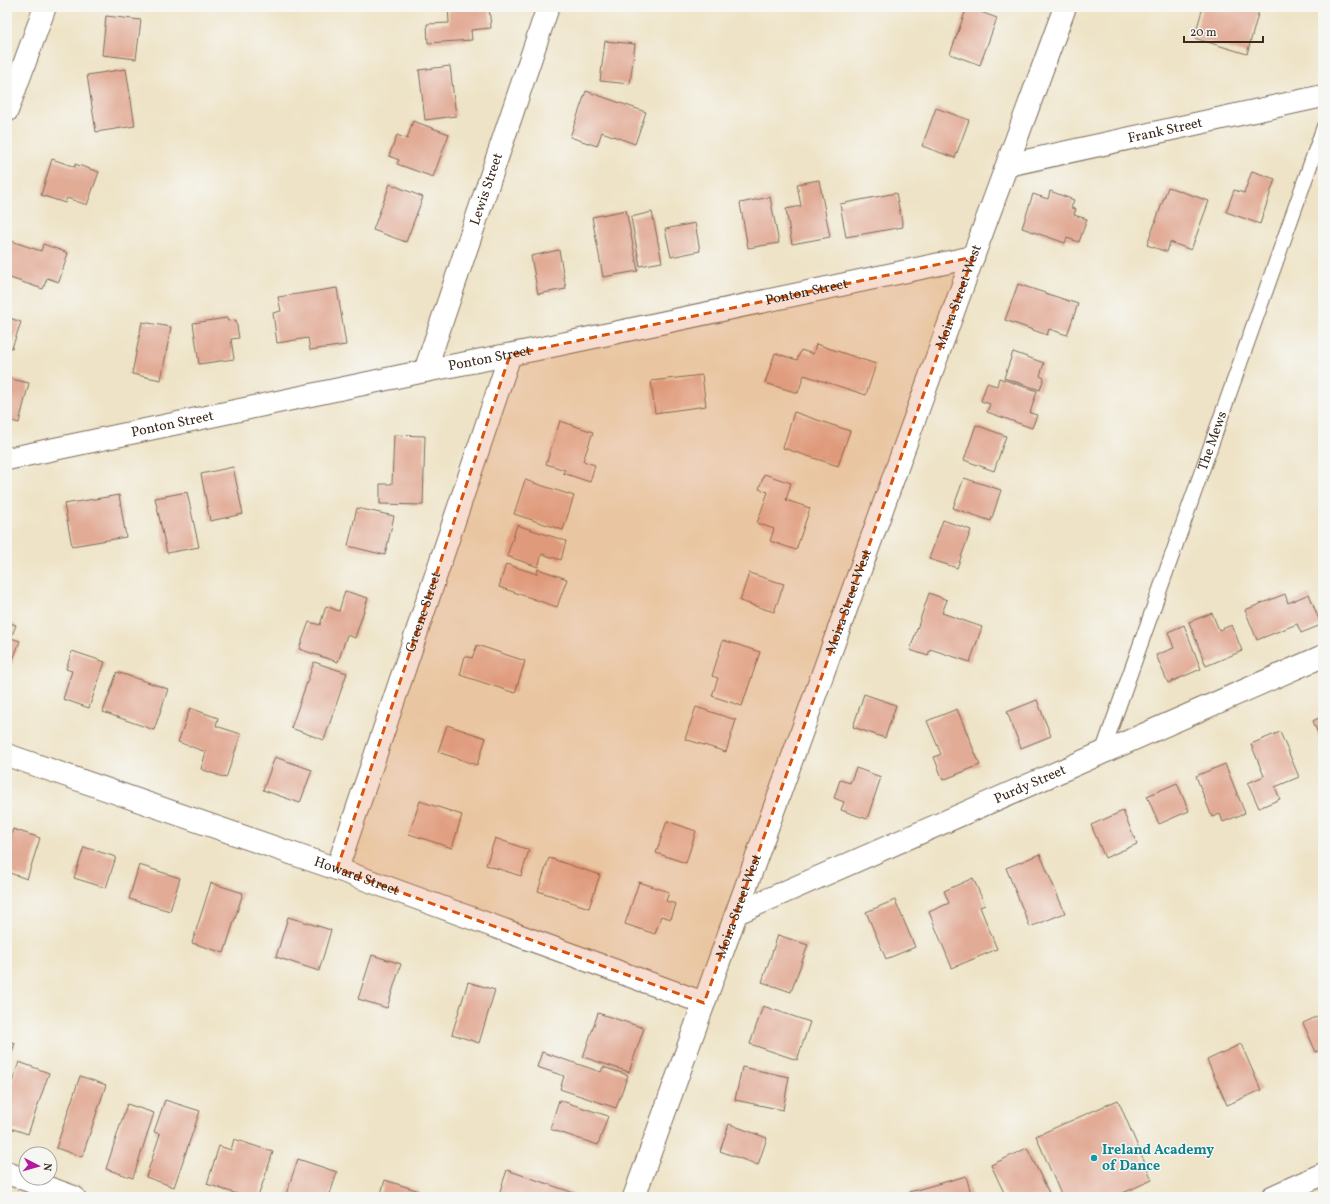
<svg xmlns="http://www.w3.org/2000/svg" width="1330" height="1204" font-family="Vollkorn,serif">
	<rect width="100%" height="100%" fill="#f6f6f2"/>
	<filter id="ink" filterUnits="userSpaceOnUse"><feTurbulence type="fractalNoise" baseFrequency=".025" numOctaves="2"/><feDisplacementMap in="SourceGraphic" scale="8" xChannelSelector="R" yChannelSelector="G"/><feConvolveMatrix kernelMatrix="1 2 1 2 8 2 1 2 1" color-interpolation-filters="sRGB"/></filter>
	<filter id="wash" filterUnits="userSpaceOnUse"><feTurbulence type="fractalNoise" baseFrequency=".012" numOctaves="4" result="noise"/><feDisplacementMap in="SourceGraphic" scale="16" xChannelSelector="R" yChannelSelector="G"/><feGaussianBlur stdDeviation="0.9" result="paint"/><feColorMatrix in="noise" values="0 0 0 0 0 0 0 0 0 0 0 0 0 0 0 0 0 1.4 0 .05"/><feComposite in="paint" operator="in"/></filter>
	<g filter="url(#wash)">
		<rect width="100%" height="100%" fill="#eee3c6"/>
		<g id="blocks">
			<path fill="#e2ab96" d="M448 7H489L491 28 471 30 472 40 428 43 427 24 449 23Z
				M967 7 997 18 980 65 950 54Z
				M1203 7H1260L1247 54 1194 38Z
				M106 16 141 20 136 59 102 55Z
				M605 41 635 44 630 84 600 81Z
				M450 66 456 116 425 120 419 70Z
				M126 69 135 126 96 132 87 75Z
				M586 91 646 112 635 144 602 132 597 146 570 137Z
				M936 108 969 120 955 158 922 146Z
				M413 121 449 134 433 177 397 164 399 160 389 156 397 135 407 139Z
				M52 159 75 167V164L99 172 87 205 67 198 65 203 41 195Z
				M1252 171 1275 179 1260 224 1226 212 1234 190 1244 193Z
				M819 180 830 237 792 244 786 209 801 206 797 184Z
				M390 184 423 197 406 242 373 230Z
				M1168 187 1209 201 1191 250 1170 242 1167 252 1147 245Z
				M1050 191 1074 200 1071 208 1076 209 1074 215 1087 219 1079 242 1067 238 1065 243 1022 228 1033 194 1048 199Z
				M896 193 903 227 846 237 840 204Z
				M770 197 779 243 748 248 740 203Z
				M626 210 638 271 603 277 592 217Z
				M652 212 662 262 640 266 631 217Z
				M695 223 700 251 671 257 665 229Z
				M11 241 41 251 43 244 68 253 59 282 47 278 43 289 7 277V254Z
				M559 250 566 289 538 294 531 256Z
				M1018 284 1078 304 1067 335 1049 329 1047 335 1005 320Z
				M337 288 346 345 310 350 308 338 277 343 273 313 281 311 278 297Z
				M7 317 21 322 12 348 7 347Z
				M227 318 228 321 236 320 239 338 231 339 234 359 199 364 193 323Z
				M142 322 171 327 161 380 132 374Z
				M816 344 876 364 866 395 804 375 798 393 765 383 775 353 797 360 801 350 813 354Z
				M1013 352 1044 363 1040 376 1044 378 1040 390 1004 378Z
				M702 375 706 406 655 413 651 381Z
				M7 378 29 383 19 423 7 420Z
				M999 378 1037 391 1030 413 1037 415 1032 428 987 412 990 404 981 401 987 383 997 386Z
				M794 412 850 431 838 466 783 448Z
				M560 421 593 432 583 461 595 465 590 482 563 473 565 470 546 464Z
				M976 425 1006 436 994 471 964 460Z
				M394 435 425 436 423 505 380 504V484H392Z
				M233 467 243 514 210 521 201 474Z
				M764 474 791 483 786 500 810 508 796 550 770 541 774 529 757 523 768 492 759 489Z
				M964 478 1001 490 991 521 953 508Z
				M525 480 574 496 563 530 514 514Z
				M187 492 199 547 167 553 155 498Z
				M119 495 126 537 72 546 64 504Z
				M357 508 394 516 385 555 348 546Z
				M943 520 971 530 957 568 929 559Z
				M517 525 566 541 561 560 542 554 538 567 507 556Z
				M506 564 537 574 538 569 567 579 557 607 499 587Z
				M749 573 784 584 774 612 740 601Z
				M345 591 368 598 355 638 347 635 338 662 299 649 309 622 320 625 326 606 339 611Z
				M929 593 947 600 942 613 982 627 970 662 930 649 928 656 910 650Z
				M1285 594 1288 603 1309 594 1321 625 1301 633 1297 624 1257 640 1245 610Z
				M1212 613 1219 630 1232 625 1242 651 1206 666 1189 622Z
				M7 622 16 625 11 638 20 641 7 676Z
				M1184 625 1201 669 1168 683 1156 655 1174 648 1168 632Z
				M723 640 760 652 742 706 712 696 718 678 712 676Z
				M477 645 525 661 515 693 460 675 465 656 472 658Z
				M72 651 105 662 89 708 63 699 72 671 66 669Z
				M314 662 347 673 324 740 291 728Z
				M117 672 168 689 154 730 103 712Z
				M864 694 896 705 885 738 853 727Z
				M1037 700 1051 736 1021 748 1007 712Z
				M696 707 736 720 726 752 685 739Z
				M190 708 218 718 216 726 241 734 226 778 201 769 206 752 178 742Z
				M957 709 980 765 943 780 934 757 941 754 927 721Z
				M1323 716V746L1313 721Z
				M447 725 486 738 477 765 438 752Z
				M1280 732 1299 777 1275 787 1280 799 1259 808 1248 783 1264 776 1251 744Z
				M275 757 312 770 300 803 263 790Z
				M1225 764 1245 813 1223 822 1220 814 1212 817 1196 776Z
				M856 768 881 777 867 819 841 810 844 802 834 798 840 780 850 783Z
				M1177 783 1189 811 1159 824 1147 796Z
				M420 801 462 815 452 848 409 834Z
				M1123 811 1137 844 1105 858 1091 825Z
				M667 821 696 831 686 863 656 853Z
				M13 829 40 838 27 879 7 872V850Z
				M495 838 529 850 521 876 486 865Z
				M84 847 116 857 106 888 74 878Z
				M1040 854 1065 913 1030 927 1006 868Z
				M549 858 600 875 589 908 538 891Z
				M139 865 180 878 170 911 129 899Z
				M973 878 985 905 980 907 997 949 952 968 929 912 949 903 944 891Z
				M639 882 669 892 666 901 676 904 671 919 661 916 655 934 625 924Z
				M211 883 243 893 224 953 192 943Z
				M895 900 915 947 886 959 866 912Z
				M288 917 331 930 319 971 276 957Z
				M778 935 808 945 791 992 762 982Z
				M372 955 401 964 387 1008 358 999Z
				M468 982 495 990 479 1043 452 1034Z
				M763 1006 810 1022 797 1060 750 1044Z
				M598 1013 644 1028 629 1072 583 1057Z
				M1323 1014V1049L1316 1052 1303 1023Z
				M7 1040 15 1043 7 1067Z
				M1241 1044 1261 1090 1227 1105 1207 1060Z
				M542 1052 601 1072 603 1067 628 1075 616 1108 560 1089 564 1076 537 1067Z
				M19 1062 49 1073 28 1134 7 1127V1097Z
				M742 1067 789 1077 783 1110 735 1100Z
				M80 1076 106 1085 82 1157 56 1148Z
				M165 1100 200 1111 174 1187 146 1177 160 1134 154 1132Z
				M559 1100 608 1116 598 1145 550 1129Z
				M1118 1100 1152 1180 1114 1197H1062L1036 1136Z
				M127 1104 154 1113 133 1178 106 1169Z
				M729 1124 767 1138 758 1165 720 1151Z
				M234 1139 273 1152 258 1197H246L207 1184 219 1146 231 1150Z
				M1027 1148 1051 1197H1006L991 1165Z
				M298 1159 337 1172 329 1197H285Z
				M507 1170 574 1193 573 1197H498Z
				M966 1176 972 1197H910L909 1192Z
				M385 1180 419 1191 417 1197H380Z"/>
		</g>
	</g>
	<g filter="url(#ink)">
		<use href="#blocks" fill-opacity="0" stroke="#7a6b59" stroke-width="1"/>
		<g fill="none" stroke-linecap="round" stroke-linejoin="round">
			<g stroke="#7a6b59" stroke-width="16">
				<g id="service">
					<path id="s1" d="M1102 753 1323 129"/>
				</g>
			</g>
			<g stroke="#7a6b59" stroke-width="24">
				<g id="minor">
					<path d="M7 111 45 7"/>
					<path id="s2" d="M1008 165 1323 96"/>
					<path id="s3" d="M425 371 548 7"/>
					<path id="s4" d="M7 459 425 371 533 350 973 257"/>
					<path id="s5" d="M7 755 337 869 704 1003"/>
					<path id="s6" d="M337 869 510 355"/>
					<path id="s7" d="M737 913 1323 656"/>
					<path d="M7 1173 74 1197"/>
					<path d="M1272 1197 1323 1174"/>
				</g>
			</g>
			<g stroke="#7a6b59" stroke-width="24">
				<g id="secondary">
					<path id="s8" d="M634 1197 973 257 1065 7"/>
				</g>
			</g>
			<use href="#service" stroke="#fff" stroke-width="14"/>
			<use href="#minor" stroke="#fff" stroke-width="22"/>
			<use href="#secondary" stroke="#fff" stroke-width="22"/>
		</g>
	</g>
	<path fill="#d7540e" fill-opacity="0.2" stroke="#d7540e" stroke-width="3" stroke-dasharray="8 5" stroke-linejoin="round" d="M973 257 704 1003 337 869 510 355Z"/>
	<circle fill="#0f9aa8" stroke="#f6f6f2" stroke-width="1.5" cx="1094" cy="1158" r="4"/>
	<g text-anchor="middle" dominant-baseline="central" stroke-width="3" stroke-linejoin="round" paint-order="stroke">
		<g font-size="14" fill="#3b2a1e" stroke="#f6f6f2">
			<text stroke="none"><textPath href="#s2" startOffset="161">Frank Street</textPath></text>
			<text stroke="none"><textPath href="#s3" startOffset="192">Lewis Street</textPath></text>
			<text stroke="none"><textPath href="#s4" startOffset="817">Ponton Street</textPath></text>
			<text stroke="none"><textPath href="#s8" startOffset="957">Moira Street West</textPath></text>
			<text stroke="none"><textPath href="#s4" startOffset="493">Ponton Street</textPath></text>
			<text stroke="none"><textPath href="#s4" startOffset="169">Ponton Street</textPath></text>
			<text stroke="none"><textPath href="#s1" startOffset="331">The Mews</textPath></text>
			<text stroke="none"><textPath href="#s8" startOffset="633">Moira Street West</textPath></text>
			<text stroke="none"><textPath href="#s6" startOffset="271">Greene Street</textPath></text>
			<text stroke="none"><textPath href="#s7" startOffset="320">Purdy Street</textPath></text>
			<text stroke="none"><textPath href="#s5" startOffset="370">Howard Street</textPath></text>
			<text stroke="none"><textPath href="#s8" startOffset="309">Moira Street West</textPath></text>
		</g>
		<g font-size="14" font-weight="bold" fill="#0d838f" stroke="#f6f6f2" text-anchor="start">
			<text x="1102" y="1150">Ireland Academy<tspan x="1102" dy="16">of Dance</tspan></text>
		</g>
	</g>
	<rect width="1330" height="1204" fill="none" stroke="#f6f6f2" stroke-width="24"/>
	<g transform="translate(38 1166) rotate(96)"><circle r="19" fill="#f6f6f2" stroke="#aba49d"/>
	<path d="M0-3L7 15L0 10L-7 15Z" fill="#b5179e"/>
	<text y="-6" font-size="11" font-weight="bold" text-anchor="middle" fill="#3b2a1e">N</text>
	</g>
	<path d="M1184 36v6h79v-6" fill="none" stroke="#3b2a1e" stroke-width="2"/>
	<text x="1190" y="36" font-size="12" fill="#3b2a1e" stroke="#f6f6f2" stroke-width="3" paint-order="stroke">20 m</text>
</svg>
